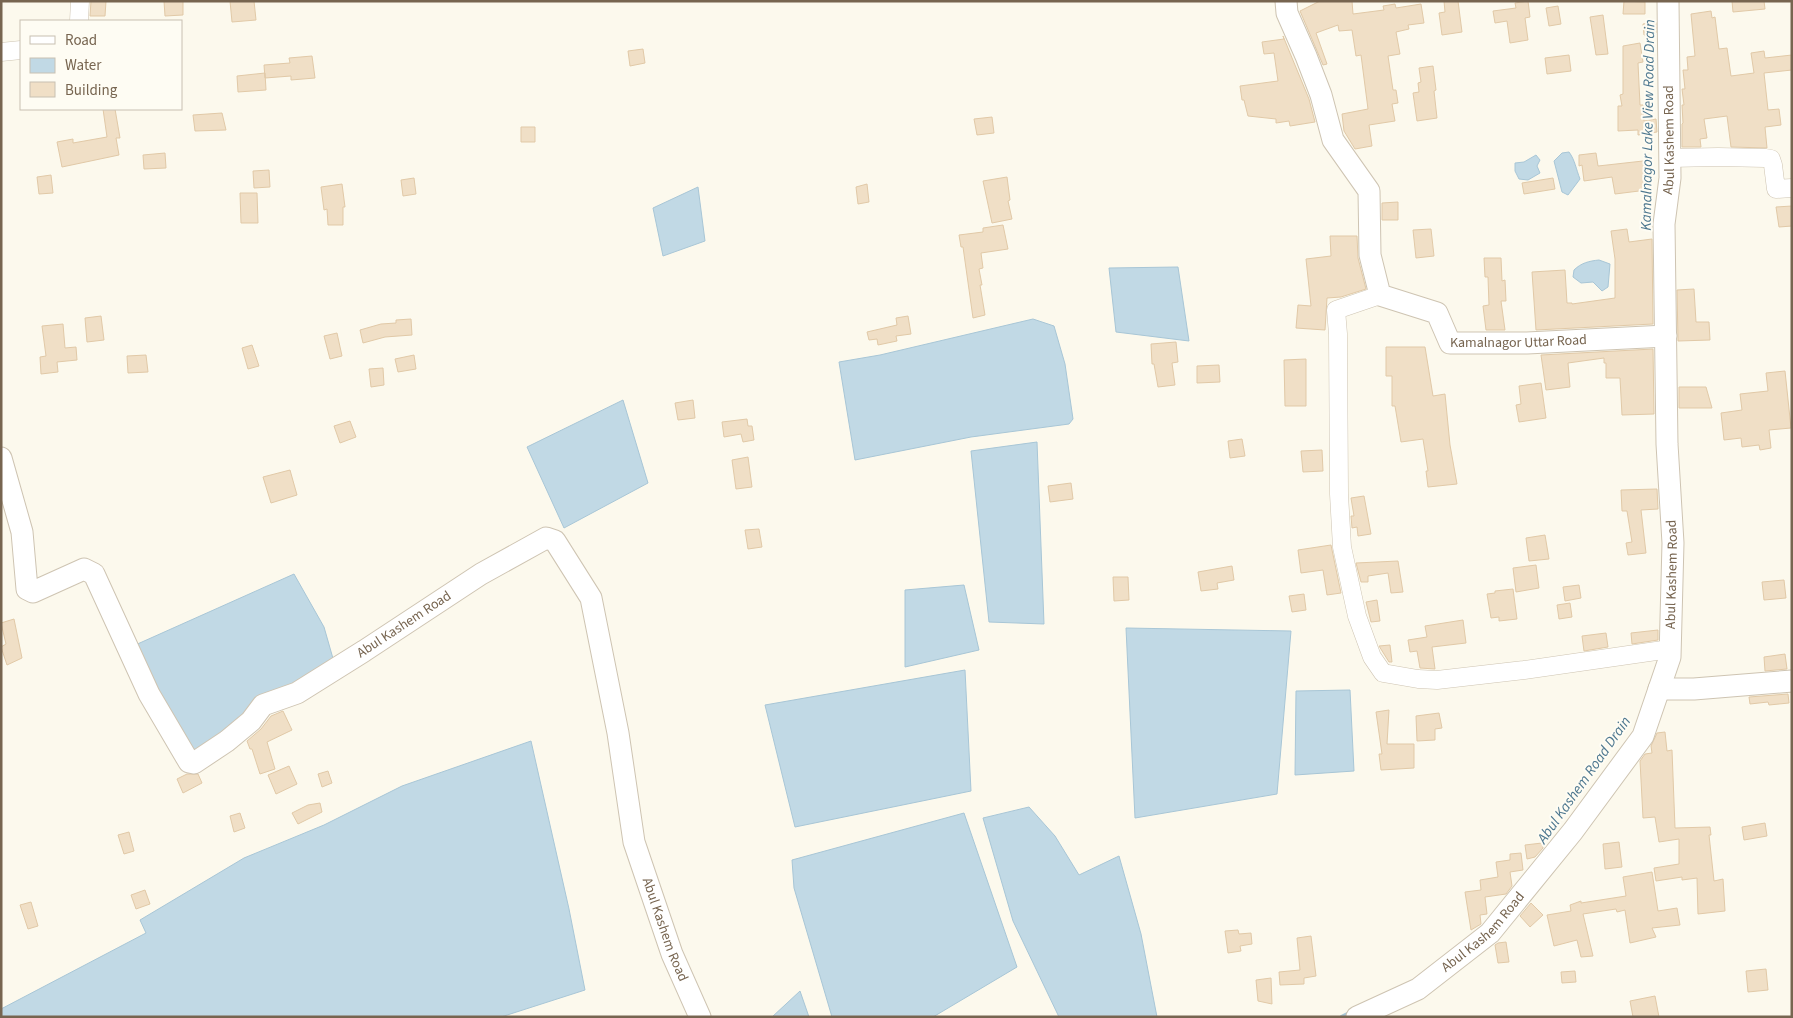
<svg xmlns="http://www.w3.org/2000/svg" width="1793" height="1018" font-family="'Source Sans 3',sans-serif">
	<rect width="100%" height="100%" fill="#fcf9ed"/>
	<path fill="#c1d9e5" stroke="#a8c6d6" d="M1569 152C1575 160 1576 169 1580 179L1568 195 1562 192 1554 161 1562 153Z
		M1536 155 1540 160 1537 166 1540 173 1528 180 1519 179 1515 171V163L1524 162Z
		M698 187 705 241 663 256 653 208Z
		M1599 260 1610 264 1608 287 1602 291 1593 282 1581 283 1573 277 1574 270C1581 263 1589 261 1599 260Z
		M1178 267 1189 341 1116 332 1109 268Z
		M1033 319 1054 326 1065 364 1073 419 1069 424 971 437 855 460 839 362 880 355Z
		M623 400 648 483 564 528 527 447Z
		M1037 442 1044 624 989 622 971 451Z
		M294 574 324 627 334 662 193 755 133 646Z
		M964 585 979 650 905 667V590Z
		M1126 628 1291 631 1277 794 1135 818Z
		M965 670 971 791 795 827 765 705Z
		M1350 690 1354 771 1295 775 1296 691Z
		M531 741 569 909 585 990 501 1017H1V1009L146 933 140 920 244 858 324 825 402 786Z
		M1029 807 1055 836 1079 875 1119 856 1141 934 1157 1017H1059L1013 921 983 818Z
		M964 813 1017 967 933 1017H832L794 888 792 860Z
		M800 991 809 1017H772Z"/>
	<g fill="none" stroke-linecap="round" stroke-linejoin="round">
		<path stroke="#a8c6d6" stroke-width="4.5" d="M1342 1017 1352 1012"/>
	</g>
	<path fill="#f0dfc6" stroke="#e1c9a7" d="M91 1H106L105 16H90Z
		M164 1H183V15L165 16Z
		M230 1H254L256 20 232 22Z
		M1320 1H1352L1353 14 1384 10 1383 6 1395 4 1396 8 1421 4 1424 23 1408 25 1409 29 1396 32 1400 54 1388 56 1393 90H1396L1398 103 1392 104 1395 121 1369 125 1372 146 1355 149 1344 131 1342 114 1368 109 1361 55 1356 56 1352 30 1339 31 1338 25 1316 33 1327 64 1323 65 1300 11Z
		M1444 1H1458L1462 32 1442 35 1439 13 1445 12Z
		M1528 1 1530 17 1525 18 1528 40 1510 43 1507 21 1495 23 1493 11 1516 8 1515 3Z
		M1624 1 1645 2V14H1623Z
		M1732 1H1764L1765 9 1733 12Z
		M1558 6 1561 24 1549 26 1546 8Z
		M1711 11 1712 18 1715 17 1719 49 1727 48 1731 76 1754 73 1751 53 1764 51 1765 58 1792 55V70L1764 73 1768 110 1779 109 1781 125 1765 127 1767 148 1731 147 1727 116 1704 119 1707 138 1700 139 1701 147H1682V124L1683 123 1682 105H1684L1682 89H1685L1683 70H1688L1687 57 1695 56 1691 14Z
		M1603 15 1608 54 1596 55 1590 17Z
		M1656 22V33L1644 35 1643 24Z
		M1283 36 1309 99 1315 122 1290 126 1289 121 1276 123V119L1248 116 1244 100H1242L1240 86 1278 81 1274 53 1264 54 1262 42 1284 39Z
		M1640 43 1643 62 1638 63 1640 105H1643L1644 121 1656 119 1657 132 1638 135V130L1618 131V106H1622L1620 95 1623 94V46Z
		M643 49 645 63 630 66 628 51Z
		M1569 55 1571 71 1547 74 1545 58Z
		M312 56 315 78 291 80V76L265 78 264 65 290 63 289 58Z
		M1433 66 1436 90 1434 91 1437 118 1417 121 1413 93 1419 92 1418 83 1421 82 1419 68Z
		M265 73 266 90 238 92 237 76Z
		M103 109H115L120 138H116L119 155 62 167 57 142 73 139V143L107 137Z
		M222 113 226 130 195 131 193 115Z
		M992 117 994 133 977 135 974 119Z
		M521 127H535V142H521Z
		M165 153 166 168 144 169 143 155Z
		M1596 153 1598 166 1643 161 1647 190 1615 194 1612 177 1584 181 1582 165 1579 166V155Z
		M269 170 270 187 254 188 253 171Z
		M51 175 53 193 39 194 37 177Z
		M1007 177 1010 200 1008 201 1012 219 992 223 983 181Z
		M414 178 416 194 403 196 401 180Z
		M1553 178 1555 189 1524 194 1522 183Z
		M342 184 345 207H343V225H328L327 209 324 210 321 187Z
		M867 184 869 202 858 204 856 187Z
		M240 193H257L258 223H241Z
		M1398 202V220H1382V203Z
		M1792 206V226L1779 227 1776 207Z
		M1003 225 1008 249 981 253 983 268 979 269 982 285H980L985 315 973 318 963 247H961L959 235 983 232V228Z
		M1431 229 1434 256 1416 258 1413 230Z
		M1627 229 1629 242 1652 239 1653 324 1536 330 1532 272 1565 270 1567 303H1572V304L1615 298V259L1611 231Z
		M1330 236H1357L1358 258 1366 289 1341 297 1327 298 1325 330 1296 328 1298 305 1311 306 1306 259 1331 256Z
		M1484 258H1501L1502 281 1505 280 1506 301H1501L1505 330H1486L1483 306 1489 305 1488 277H1485Z
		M1694 289 1696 322H1709L1710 340 1678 341 1677 290Z
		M101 316 104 340 87 342 85 318Z
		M908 316 911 334 896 336 897 341 878 345 877 339 869 340 867 332 897 325 896 318Z
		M411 319 412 335 385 337 363 343 360 330 381 324 396 323V320Z
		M63 324 65 348 76 347 77 360 57 362 58 372 41 374 40 357 46 356 42 326Z
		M337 333 342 356 330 359 324 336Z
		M1176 342 1178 362 1172 363 1175 385 1158 387 1154 364H1152L1151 344Z
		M252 345 259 366 248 369 242 348Z
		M1386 347H1425L1433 396 1445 394 1450 445 1457 484 1428 487 1426 471H1428L1423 439 1401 442 1395 406H1392V376H1386Z
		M1653 349 1654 414 1622 415 1620 378H1606V363H1604V358L1568 363 1570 387 1546 390 1541 355Z
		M146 355 148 372 128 373 127 356Z
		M414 355 416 369 398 372 395 359Z
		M1306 359V406H1285L1284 360Z
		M1219 365 1220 382 1197 383V366Z
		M383 368 384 385 371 387 369 369Z
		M1785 371 1791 428 1769 430 1771 448 1760 450 1759 445 1742 447 1741 438 1724 440 1721 413 1742 410 1740 394 1768 391 1766 373Z
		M1541 383 1546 418 1519 422 1516 405 1521 404 1519 386Z
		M1679 387H1706L1712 408H1679Z
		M693 400 695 418 678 420 675 403Z
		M747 419 748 426H752L754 440 743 442 741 434 724 437 722 422Z
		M350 421 356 437 340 443 334 426Z
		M1242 439 1245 456 1230 458 1228 441Z
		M1322 450 1323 471 1303 472 1301 451Z
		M748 457 752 487 736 489 732 460Z
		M290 470 297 495 271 503 263 477Z
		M1071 483 1073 499 1050 502 1048 486Z
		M1657 489 1658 509 1641 510 1646 553 1628 555 1626 543 1632 542 1627 511H1622L1621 490Z
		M1364 496 1371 534 1358 536 1357 527 1352 528 1351 516H1354L1351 498Z
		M759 529 762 547 748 549 745 530Z
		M1545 535 1549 559 1529 561 1526 538Z
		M1331 545 1341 593 1327 595 1323 570 1301 573 1298 550Z
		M1398 561 1403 592 1391 593 1388 573 1368 576V582H1361L1356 563Z
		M1536 565 1539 588 1516 592 1513 568Z
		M1232 566 1234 580 1217 583 1218 589 1201 591 1198 572Z
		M1113 577H1128L1129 600 1114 601Z
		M1784 580 1786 598 1764 600 1762 582Z
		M1579 585 1581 598 1565 601 1563 587Z
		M1513 589 1517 619 1499 621V617L1491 618 1487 594 1495 593V591Z
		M1304 594 1306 610 1292 612 1289 596Z
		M1377 600 1380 621 1371 622 1366 602Z
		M1570 603 1572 617 1559 619 1557 605Z
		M14 619 22 658 7 665 1 647 6 644 1 623Z
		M1463 620 1466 643 1432 647 1435 669 1420 668 1417 651 1410 652 1408 640 1427 637 1425 626Z
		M1658 630V640L1632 644 1631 633Z
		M1606 633 1608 647 1584 651 1582 636Z
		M1390 645 1392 662H1389L1379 646Z
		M1785 654 1787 669 1765 671 1764 657Z
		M1788 694 1789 703 1769 705 1768 702 1750 704 1749 697Z
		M1389 710 1387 744H1414V768L1381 770 1379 754H1382L1376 712Z
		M283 711 292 730 267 742 275 769 260 774 252 749H250L247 741 261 729 271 716Z
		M1439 713 1442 728 1435 729V740L1417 741 1416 716Z
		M1665 732 1667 751 1672 750 1675 828 1710 827 1711 835H1709L1714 881 1723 879 1725 911 1698 914 1697 878 1682 880V877L1656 881 1654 868 1679 864V839L1659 842 1655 817 1643 818 1640 761 1645 754 1652 753 1651 746 1657 733Z
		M289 766 297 784 276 794 268 775Z
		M328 771 332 783 322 787 318 774Z
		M187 774H198L202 783 183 793 177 779Z
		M320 803 322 812 298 824 292 813 308 805Z
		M240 813 245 828 234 832 230 816Z
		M1765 823 1767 836 1744 840 1742 827Z
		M129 832 134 851 124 854 118 835Z
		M1619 842 1622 867 1605 869 1603 844Z
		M1542 843 1543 848 1535 857 1527 859 1525 845Z
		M1521 853 1523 870 1510 872 1512 886 1506 894 1485 897 1487 914 1480 915 1481 924 1471 930 1465 892 1481 890 1480 880 1498 877 1496 862 1510 860V854Z
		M1652 872 1658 911 1677 908 1680 925 1652 928 1656 937 1630 943 1625 910 1617 912 1616 909 1583 914 1593 956 1581 957 1577 940 1554 946 1547 915 1571 911 1570 905 1581 901V903L1626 896 1623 877Z
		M145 890 150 904 136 909 131 895Z
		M31 902 38 926 28 929 20 905Z
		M1531 903 1543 915 1530 927 1520 916Z
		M1238 930 1239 934 1251 933 1252 944 1240 946 1241 951 1228 953 1225 931Z
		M1311 936 1316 976 1304 978V984L1280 985 1279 972 1300 970 1297 938Z
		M1506 942 1509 962 1498 963 1495 945 1498 943Z
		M1766 969 1768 990 1748 992 1746 971Z
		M1575 971 1576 982 1562 983 1561 972Z
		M1271 978 1272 1004 1258 1001 1256 980Z
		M1655 996 1659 1017H1633L1630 1001Z"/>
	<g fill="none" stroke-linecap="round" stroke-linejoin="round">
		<g stroke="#cec4b2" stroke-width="19">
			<path id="minor" d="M79 21 80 1
				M1 52 21 50
				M1670 158 1718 157 1765 158 1771 159 1773 165 1776 189 1792 188
				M1380 295 1336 310 1338 334 1339 494 1342 547 1357 616 1372 657 1383 673 1418 679 1437 680 1524 670 1670 649"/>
		</g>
		<g stroke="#cec4b2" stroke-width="23">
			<g id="tertiary">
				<path id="s1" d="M1286 1 1287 13 1306 56 1321 95 1333 140 1369 191 1370 255 1380 295 1437 313 1450 343H1527L1666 336"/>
				<path id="s2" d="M1 458 22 532 27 589 33 592 84 569 94 574 149 694 189 762 194 763 227 741 251 721 263 705 297 693 364 651 481 574 546 538 555 541 591 598 618 733 634 842 672 954 700 1017"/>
				<path d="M1659 689H1694L1792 681"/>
				<path id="s3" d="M1357 1017 1418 989 1490 933 1573 831 1643 736 1670 657 1673 543 1667 444 1664 224 1670 178 1668 1"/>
			</g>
		</g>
		<use href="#minor" stroke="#fff" stroke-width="18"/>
		<use href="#tertiary" stroke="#fff" stroke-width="21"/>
	</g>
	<g text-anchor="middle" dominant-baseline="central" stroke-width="4" stroke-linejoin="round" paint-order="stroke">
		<g font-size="14" fill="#776550" stroke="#fefcf3">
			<text stroke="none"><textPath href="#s3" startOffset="1009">Abul Kashem Road</textPath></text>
			<text stroke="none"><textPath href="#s1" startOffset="476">Kamalnagor Uttar Road</textPath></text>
			<text stroke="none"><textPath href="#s3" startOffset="574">Abul Kashem Road</textPath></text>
			<text stroke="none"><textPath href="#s2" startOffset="678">Abul Kashem Road</textPath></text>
			<text stroke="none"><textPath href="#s2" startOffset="1262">Abul Kashem Road</textPath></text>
			<text stroke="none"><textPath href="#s3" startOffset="154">Abul Kashem Road</textPath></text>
		</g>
		<g font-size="15" font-style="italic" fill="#4d778f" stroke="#fefcf3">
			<text transform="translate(1648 125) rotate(-89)">Kamalnagor Lake View Road Drain</text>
			<text transform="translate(1584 780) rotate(-55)">Abul Kashem Road Drain</text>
		</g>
	</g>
	<rect width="1793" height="1018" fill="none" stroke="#776550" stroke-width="5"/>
	<rect x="20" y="20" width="162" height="90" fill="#fefcf3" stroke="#c8c0b2"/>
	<rect x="30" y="36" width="25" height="8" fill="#ffffff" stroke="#c8c0b2"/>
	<text x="65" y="45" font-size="15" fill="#776550">Road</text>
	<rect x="30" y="58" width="25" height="15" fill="#c1d9e5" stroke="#c8c0b2"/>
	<text x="65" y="70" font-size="15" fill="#776550">Water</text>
	<rect x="30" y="82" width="25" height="15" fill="#f0dfc6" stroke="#c8c0b2"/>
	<text x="65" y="95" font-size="15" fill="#776550">Building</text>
</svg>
